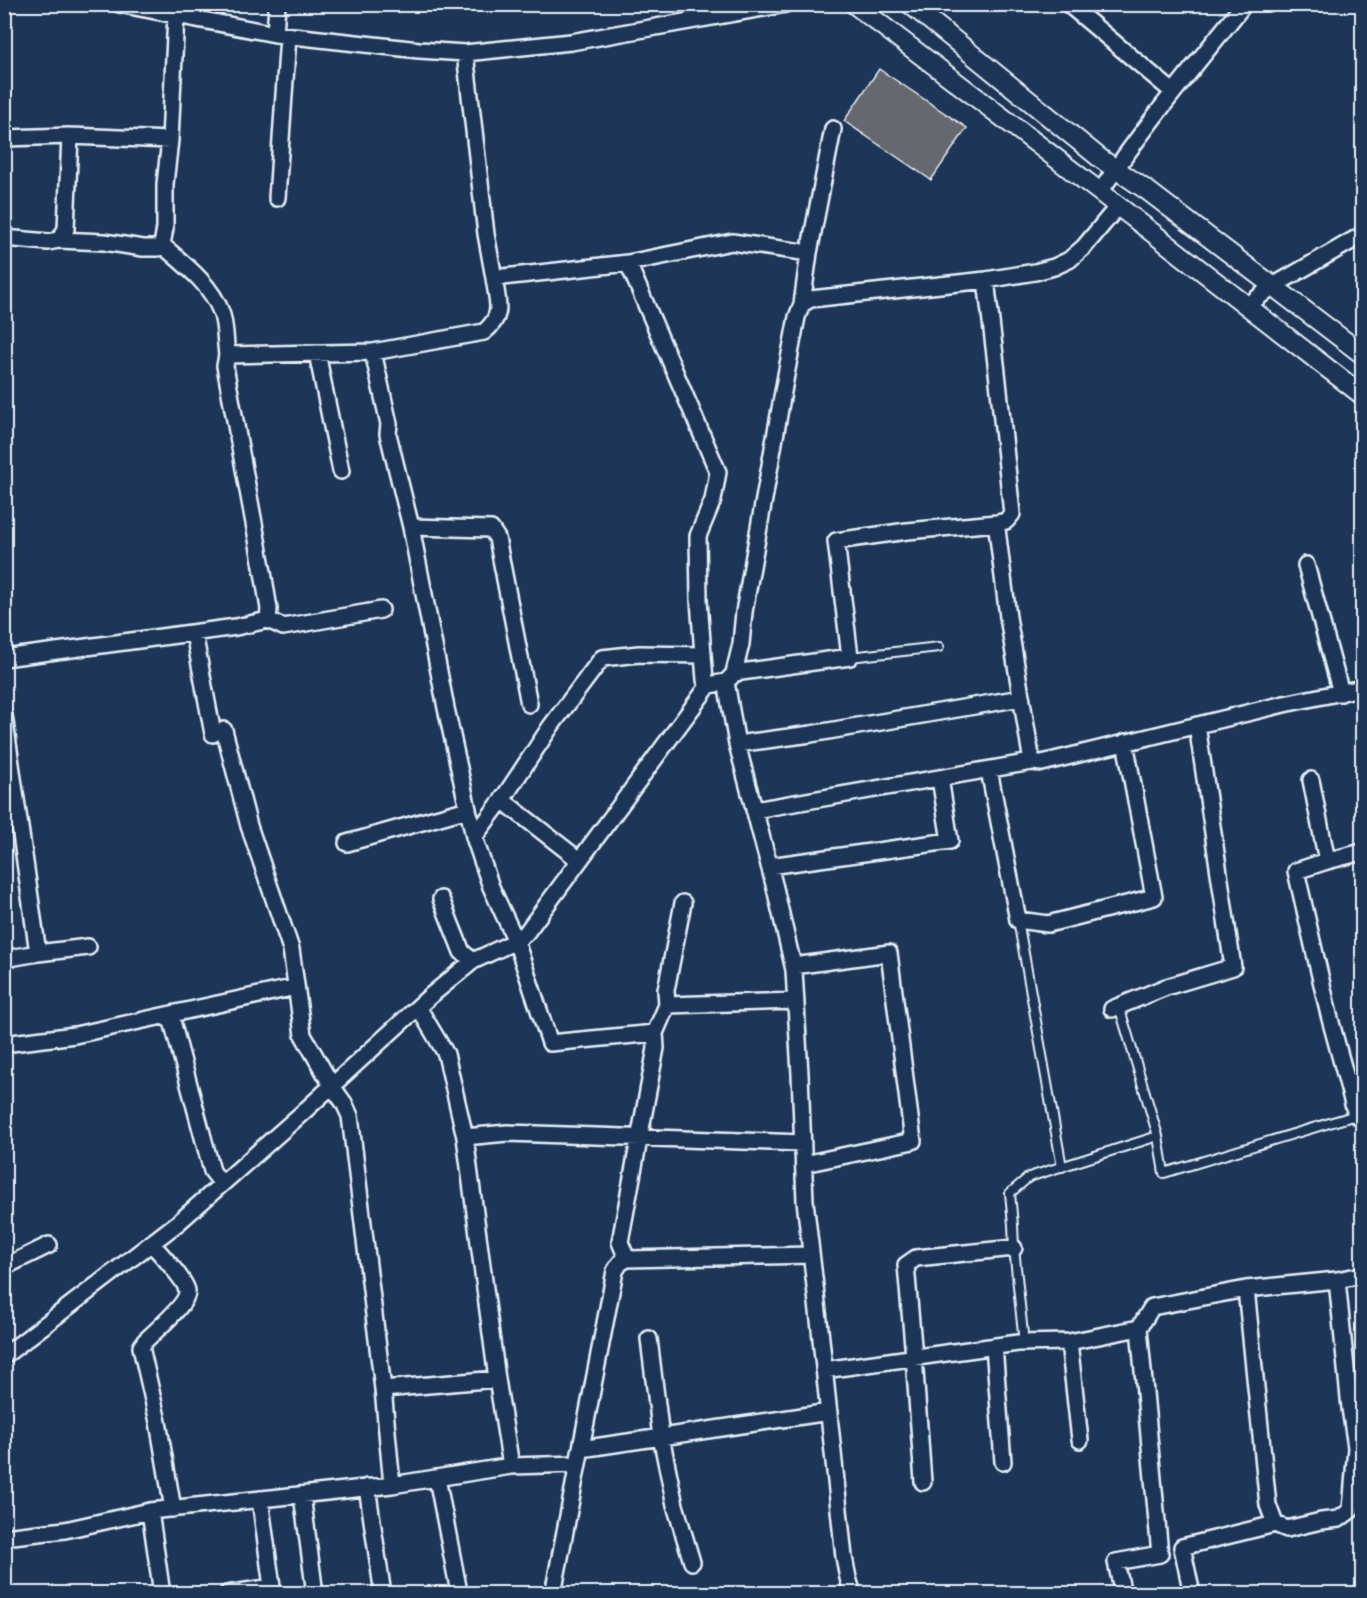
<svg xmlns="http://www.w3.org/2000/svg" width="1367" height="1598" font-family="Mynerve,sans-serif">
	<rect width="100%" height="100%" fill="#1d3557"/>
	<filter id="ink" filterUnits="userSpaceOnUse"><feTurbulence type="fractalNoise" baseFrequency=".0167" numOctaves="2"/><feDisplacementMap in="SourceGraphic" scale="12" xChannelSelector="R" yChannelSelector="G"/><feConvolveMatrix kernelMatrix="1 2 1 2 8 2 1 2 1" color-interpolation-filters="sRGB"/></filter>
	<g filter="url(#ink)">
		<path fill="#666770" stroke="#e8f1f8" stroke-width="1.5" d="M879 69 967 128 931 180 844 121Z"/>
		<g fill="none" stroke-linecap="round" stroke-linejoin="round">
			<g stroke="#e8f1f8" stroke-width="12">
				<path id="service" d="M850 657 939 647
					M1018 920 1062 1167
					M1158 1136 1164 1173 1356 1115
					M1024 1343 1014 1248 1013 1225 1010 1193 1029 1177 1158 1136 1119 1006"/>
			</g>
			<g stroke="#e8f1f8" stroke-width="20">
				<path id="minor" d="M119 4 275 34 419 50 465 53 571 42 786 4
					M1068 4 1173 92
					M275 34 277 4
					M465 53 486 234 494 278 628 263 732 242 809 253 802 304
					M4 138 70 136 170 140
					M1100 192C1144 126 1195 66 1244 4
					M277 198 288 36
					M4 238 48 242 59 240 66 229 70 136
					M59 240 104 242 143 248H158L162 245 165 228V184L170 140 176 15
					M162 245C184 264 211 284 221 312 226 325 225 341 227 355
					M809 253 833 129
					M628 263 718 472 713 500 698 536 699 600 703 655 705 680 709 685
					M986 280 997 372 1012 514 1006 521 997 523V529L1008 617 1032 762 1042 763 1284 704 1362 688
					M1247 306 1273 286 1362 235
					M373 352 389 424 388 434 411 527 446 708 474 837 491 887 516 941 550 1043 655 1033
					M317 353 341 471
					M997 523 907 531 836 541 850 657 734 673 741 644 744 612 786 375 797 317 802 304 811 299 986 280 1035 272 1054 267 1069 260 1084 247 1118 206
					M411 527 491 529 497 538 529 704
					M1306 565 1341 693
					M268 620 283 627 381 610
					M194 633 213 734
					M4 658 236 627 268 620 269 609 263 572 225 366 227 355 373 352 484 332C505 315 497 301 494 278
					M732 676 726 682 737 744 811 734 1021 698
					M4 715 38 953 4 959
					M224 730 249 826 291 949 303 1035 332 1086 344 1103 350 1116 383 1389 392 1485
					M737 744 775 888 794 970 800 1074 805 1201 819 1320 844 1557 848 1578 853 1594
					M989 770 1018 920 1048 924 1154 897 1125 742
					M1311 780 1327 861 1362 852
					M754 810 1032 762
					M474 837 502 800
					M347 843 468 809
					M579 860 502 800 551 726 602 658 639 654 703 655
					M1327 861 1296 871 1329 1015 1356 1115 1362 1114
					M769 866 950 841 940 778
					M441 899 462 952 473 961
					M38 953 88 947
					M793 966 889 953 913 1141 804 1164
					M667 1005 796 1001
					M418 1007 446 1054 465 1137 497 1379 511 1466
					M1112 1009 1166 987 1233 967 1197 725
					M163 1016 172 1021 212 1171 222 1184
					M4 1044 75 1035 296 987
					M465 1137 507 1133 803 1143
					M151 1243C159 1252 186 1281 187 1291 188 1304 155 1331 145 1341L141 1347 158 1422 173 1509
					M627 1259 620 1242 656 1048 655 1033 667 1005 666 990 683 903
					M4 1267 49 1245
					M1246 1289 1268 1505 1275 1524 1287 1529 1321 1521 1339 1519 1351 1510 1356 1447 1350 1408 1337 1280
					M649 1339 661 1437 675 1505 692 1562
					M1069 1342 1080 1440
					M994 1346 1003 1462
					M4 1356 179 1222 300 1115 429 997 473 961 516 941 526 933 709 685 726 682
					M824 1370 1018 1343 1069 1342 1139 1328
					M383 1389 497 1379
					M581 1449 829 1412
					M437 1478 458 1587
					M923 1482 914 1357 906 1265 916 1258 1014 1248
					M367 1487 383 1594
					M302 1495 315 1594
					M260 1499 273 1594
					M150 1511 162 1594
					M4 1537 65 1530 150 1511 392 1485 511 1466 578 1464
					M227 1594 272 1587
					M553 1594 615 1271 620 1263 627 1259 811 1255
					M1123 1594 1116 1562 1160 1554 1139 1328 1152 1307 1246 1289 1337 1280 1362 1275
					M1192 1594 1182 1547 1275 1524"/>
			</g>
			<g stroke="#e8f1f8" stroke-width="22">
				<path id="tertiary" d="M854 4 1100 192 1362 395
					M910 4 1101 159 1148 191 1362 354"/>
			</g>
			<use href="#service" stroke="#1d3557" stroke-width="8"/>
			<use href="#minor" stroke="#1d3557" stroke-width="15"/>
			<use href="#tertiary" stroke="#1d3557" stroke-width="18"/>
		</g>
	</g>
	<rect width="1367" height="1598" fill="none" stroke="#1d3557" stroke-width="24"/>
	<rect x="12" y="12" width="1343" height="1574" fill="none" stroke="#e8f1f8" stroke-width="2" filter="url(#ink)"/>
</svg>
